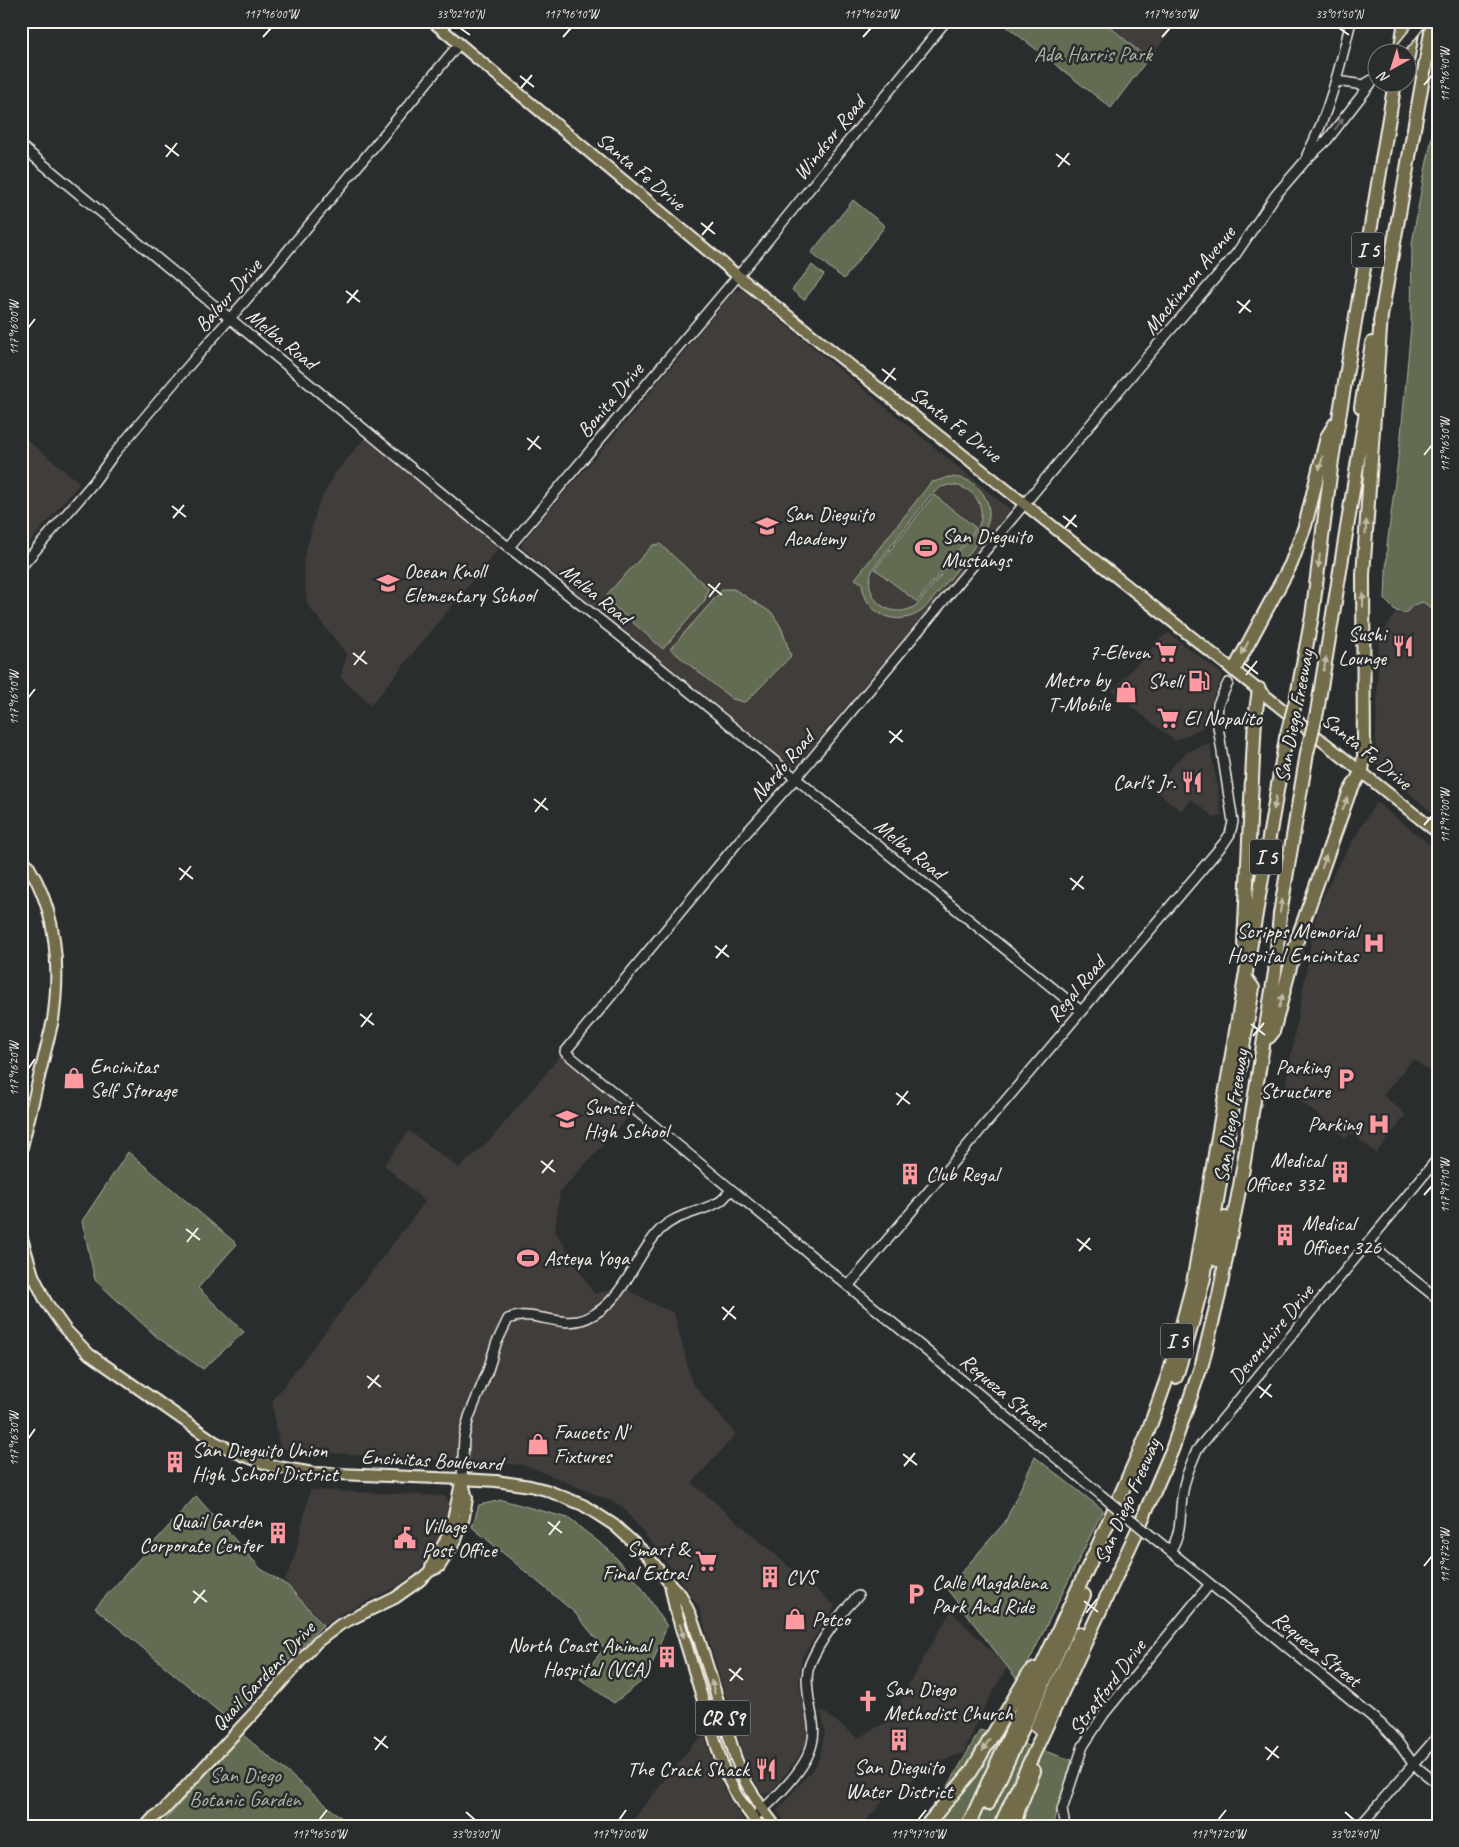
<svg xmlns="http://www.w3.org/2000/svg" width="1459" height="1847" font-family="Caveat,sans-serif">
	<rect width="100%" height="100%" fill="#2a2d2e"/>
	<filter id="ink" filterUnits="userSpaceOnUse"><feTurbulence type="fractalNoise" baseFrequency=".02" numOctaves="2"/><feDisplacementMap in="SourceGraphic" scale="10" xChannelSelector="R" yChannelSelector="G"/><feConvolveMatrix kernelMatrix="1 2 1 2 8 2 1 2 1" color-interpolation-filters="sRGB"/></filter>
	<g filter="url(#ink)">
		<path fill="#3f3d3a" d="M1103 21H1180L1148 59Z
			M742 289 1012 511 796 766 790 767 522 548V542L617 432 734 291Z
			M21 435 80 483 21 553Z
			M365 438 499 548 371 705 340 677 347 655 307 604 303 562 318 505 335 473Z
			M1424 602 1438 613V818L1375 763 1379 640 1396 611 1406 613 1413 605Z
			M1169 633 1223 675 1210 705 1208 725 1175 741 1112 691 1162 637Z
			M1210 744 1222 816 1215 818 1191 799 1181 811 1154 789 1176 762 1186 753 1203 745Z
			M1376 802 1438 851V1078L1413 1059 1383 1095 1406 1115 1376 1153 1351 1133 1346 1138 1285 1088 1317 910 1337 867Z
			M561 1055 632 1113 560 1192 555 1231 594 1294 622 1287 660 1307 674 1313 692 1383 736 1434 692 1483 835 1606 802 1657 799 1683 808 1723 806 1743 796 1761 770 1793 762 1794 745 1761 699 1608 681 1580 622 1506 526 1465 410 1459 280 1449 272 1401 425 1202 384 1165 409 1131 459 1168 491 1139Z
			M310 1490 445 1496 452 1505 439 1544 420 1569 396 1587 343 1613 323 1625 288 1586 285 1580 294 1560Z
			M951 1611 1007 1667 983 1710 963 1754 955 1755 890 1793 866 1821 867 1826H788L777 1811 816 1765 820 1755 825 1731 820 1709 858 1738 893 1718 907 1687Z
			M705 1736 713 1762 725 1791 747 1826H628L695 1742Z"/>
		<path fill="#626c53" stroke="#abae9e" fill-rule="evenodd" d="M1008 21H1103L1148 59 1111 108 1005 25Z
			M1438 108V613L1423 602 1413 605 1406 613 1396 611 1385 600 1387 546 1401 435 1411 326 1412 244 1421 191Z
			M853 200 885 226 844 279 811 253Z
			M812 265 824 275 804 300 792 290Z
			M948 477C961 477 972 480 980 490 988 499 991 511 988 522 985 538 936 596 923 610 898 629 864 615 862 583L855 579 932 481 934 482ZM949 485C973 485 988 506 978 528L918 604C893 624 859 598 873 569L930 496 941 487Z
			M934 495 976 528 917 602 875 569Z
			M660 544 708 588 705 600 663 649 607 600 608 593 653 545Z
			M723 589H734L772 613 781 627 791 656 748 700 744 702 732 699 670 649Z
			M128 1152 237 1244 198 1288 244 1332 203 1369 158 1338 95 1280 82 1221Z
			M1035 1457 1103 1510 1019 1682 947 1589 1005 1522Z
			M196 1496 261 1569 288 1586 323 1625 230 1721 95 1608Z
			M502 1500 568 1518 609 1550 640 1585 667 1626 647 1677 614 1703 580 1679 604 1648 574 1612 472 1527 479 1505Z
			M980 1730 1072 1760 1052 1826H916L946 1790Z
			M242 1734 351 1826H160Z"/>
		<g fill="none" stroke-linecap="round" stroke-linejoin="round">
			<g stroke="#f4f1e8" stroke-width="12">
				<path id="minor" d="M1337 81 1363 85 1372 80
					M21 146 468 515 653 662 1081 1011
					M1307 155C1329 113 1340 67 1351 21
					M509 547 764 245 946 21
					M21 567 94 482 114 454 178 378 266 277 459 44
					M1368 1243 1438 1299
					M849 1285 1224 843 1230 834 1233 822 1217 720 1218 704 1228 683
					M462 1479 464 1437 469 1417 488 1370 496 1344 508 1319C534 1308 560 1330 587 1318 624 1302 633 1259 659 1231 675 1214 698 1213 717 1203 723 1201 727 1194 731 1190
					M1101 1495 565 1052 738 842 795 779 1141 364 1236 254 1275 196 1306 160 1327 140 1376 77
					M1154 1538 1382 1725 1397 1741 1414 1765 1438 1784
					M1170 1551C1183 1532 1179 1512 1183 1491 1185 1476 1191 1464 1197 1450L1438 1158
					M753 1818C772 1802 806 1770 812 1744 817 1726 809 1709 808 1691 807 1682 806 1673 810 1664 819 1642 841 1612 858 1596
					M1065 1826 1062 1810 1083 1746 1104 1714 1210 1584
					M1360 1826 1438 1736"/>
			</g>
			<g stroke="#f4f1e8" stroke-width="14">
				<path id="major" d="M432 21 738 276 1438 833
					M21 855C56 903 61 963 53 1020L21 1151
					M21 1235 33 1275 46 1302 65 1329 89 1354 215 1442 242 1455 272 1466 314 1473 462 1479 496 1481 530 1486 546 1490 583 1505 614 1525 646 1554 670 1584 681 1595 691 1616 699 1639 736 1759 746 1783 763 1810 775 1826
					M430 1571C432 1559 441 1551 446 1539 454 1521 457 1502 461 1482
					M670 1584 675 1608 724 1770 737 1796 759 1826
					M146 1826 154 1817 163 1811 267 1699 317 1642 341 1624 395 1598 419 1581 430 1571 439 1567 456 1540 464 1517 467 1498 462 1479"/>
			</g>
			<g stroke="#f4f1e8" stroke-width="16">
				<path id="highway" d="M1400 52 1405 21
					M1406 68 1414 21
					M1380 322 1433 21
					M1361 407 1372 343
					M1234 670 1291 564 1305 526 1327 437 1335 424
					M1297 696 1312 616 1332 460 1395 82
					M1317 712 1368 399
					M1244 944 1255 718 1259 689
					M1269 1037 1273 1032 1298 937 1349 793 1362 771 1364 756 1363 575 1381 315
					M1217 1260 1225 1218
					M1176 1377 1189 1335 1204 1278 1253 988 1245 977
					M1037 1727 1080 1634
					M988 1804 1084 1595
					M926 1826 971 1772 1029 1673 1035 1669
					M968 1826 1043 1663 1097 1548 1146 1437 1170 1370 1193 1283 1286 738
					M1000 1826 1138 1529 1172 1450 1202 1364 1219 1295 1241 1180 1275 972 1280 914 1307 753
					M1014 1826 1019 1808 1034 1771"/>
			</g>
			<use href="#minor" stroke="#2a2d2e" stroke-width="9"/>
			<use href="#major" stroke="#736c4b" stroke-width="10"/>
			<use href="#highway" stroke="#736c4b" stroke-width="12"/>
			<g stroke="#f4f1e8" stroke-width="12" stroke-linecap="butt">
				<path id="minor-bridge" d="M1398 52 1423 21
					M1101 1495 1154 1538"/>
			</g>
			<g stroke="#f4f1e8" stroke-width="16" stroke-linecap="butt">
				<path id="highway-bridge" d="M1286 738 1297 696
					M1307 753 1317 712"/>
			</g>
			<use href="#minor-bridge" stroke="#2a2d2e" stroke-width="9"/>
			<use href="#highway-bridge" stroke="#736c4b" stroke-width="12"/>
		</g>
		<defs><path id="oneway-solid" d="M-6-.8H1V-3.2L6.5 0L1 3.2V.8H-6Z" transform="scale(1.25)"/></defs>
		<use fill="#71726f" href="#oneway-solid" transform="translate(1339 124) rotate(-53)"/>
		<g fill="#c0bca9">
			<use href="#oneway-solid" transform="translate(1321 463) rotate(104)"/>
			<use href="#oneway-solid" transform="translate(1366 527) rotate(-86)"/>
			<use href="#oneway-solid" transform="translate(1319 561) rotate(97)"/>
			<use href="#oneway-solid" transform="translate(1363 600) rotate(-90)"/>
			<use href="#oneway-solid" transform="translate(1245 648) rotate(118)"/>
			<use href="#oneway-solid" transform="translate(1325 664) rotate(-80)"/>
			<use href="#oneway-solid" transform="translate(1275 803) rotate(100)"/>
			<use href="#oneway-solid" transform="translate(1345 804) rotate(-70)"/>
			<use href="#oneway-solid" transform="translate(1324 862) rotate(-70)"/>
			<use href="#oneway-solid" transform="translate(1281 906) rotate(-81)"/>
			<use href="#oneway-solid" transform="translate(1281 1001) rotate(-75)"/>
			<use href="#oneway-solid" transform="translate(682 1631) rotate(73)"/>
			<use href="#oneway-solid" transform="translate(713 1687) rotate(-105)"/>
			<use href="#oneway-solid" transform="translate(986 1745) rotate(121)"/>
		</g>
	</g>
	<path fill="none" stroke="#f4f1e8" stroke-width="2" d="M460 28 470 35M1339 28 1349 35M263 37 271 28M563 37 571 28M863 37 871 28M1162 37 1170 28M520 76 534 87M1424 85 1432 75M521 88 532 75M165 145 179 156M1056 154 1070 165M166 157 177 143M1058 167 1069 153M701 223 715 234M702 235 713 222M346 291 360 302M1237 301 1251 312M347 303 358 290M1239 313 1250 300M28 328 35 319M882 369 896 380M884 382 895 368M527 438 541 449M528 450 539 436M1424 455 1432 445M172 506 186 517M1063 516 1077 527M173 518 184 505M1065 528 1076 515M708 584 722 595M709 597 720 583M353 653 367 664M1244 663 1258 674M354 665 365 651M1246 675 1257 661M28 698 35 689M889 731 903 742M890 743 902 730M534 799 548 810M535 812 546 798M1424 825 1432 816M179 868 193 879M1070 878 1084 889M180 880 191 866M1072 890 1083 876M715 946 729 957M716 958 727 945M360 1014 374 1025M1251 1024 1265 1035M361 1027 372 1013M1253 1036 1264 1023M28 1069 35 1059M896 1093 910 1104M897 1105 908 1091M541 1161 555 1172M542 1173 553 1160M1424 1195 1432 1186M186 1229 200 1240M1077 1239 1091 1250M187 1242 198 1228M1079 1251 1090 1238M722 1307 736 1319M723 1320 734 1306M367 1376 381 1387M1258 1386 1272 1397M368 1388 379 1375M1260 1398 1271 1384M28 1439 35 1429M903 1454 917 1465M904 1466 915 1453M548 1522 562 1533M549 1535 560 1521M1424 1566 1432 1556M193 1591 207 1602M1084 1601 1098 1612M194 1603 205 1590M1086 1613 1097 1599M729 1669 743 1680M730 1681 741 1668M374 1737 388 1748M1265 1747 1279 1758M375 1750 386 1736M1267 1760 1278 1746M466 1812 475 1820M1345 1812 1354 1820M319 1820 327 1810M619 1820 626 1810M918 1820 926 1810M1218 1820 1226 1810"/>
	<defs>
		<g id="school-bare" transform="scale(1.725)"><path d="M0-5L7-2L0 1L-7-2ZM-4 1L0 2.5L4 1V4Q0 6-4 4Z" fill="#ff9aa2" stroke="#2a2d2e" stroke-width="2.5" paint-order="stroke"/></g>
		<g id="stadium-bare" transform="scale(1.725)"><path d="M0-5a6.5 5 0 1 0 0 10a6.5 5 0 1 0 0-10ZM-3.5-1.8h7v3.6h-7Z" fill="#ff9aa2" stroke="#2a2d2e" stroke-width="2.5" paint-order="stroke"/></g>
		<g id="restaurant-bare" transform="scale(1.725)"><path d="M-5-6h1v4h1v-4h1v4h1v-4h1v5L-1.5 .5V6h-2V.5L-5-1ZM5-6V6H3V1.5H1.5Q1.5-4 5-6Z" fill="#ff9aa2" stroke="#2a2d2e" stroke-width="2.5" paint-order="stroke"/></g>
		<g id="supermarket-bare" transform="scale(1.725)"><path d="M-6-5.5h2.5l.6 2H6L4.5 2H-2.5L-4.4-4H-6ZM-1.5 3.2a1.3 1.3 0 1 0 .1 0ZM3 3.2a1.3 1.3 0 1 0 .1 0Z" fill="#ff9aa2" stroke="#2a2d2e" stroke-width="2.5" paint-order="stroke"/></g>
		<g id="fuel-bare" transform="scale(1.725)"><path d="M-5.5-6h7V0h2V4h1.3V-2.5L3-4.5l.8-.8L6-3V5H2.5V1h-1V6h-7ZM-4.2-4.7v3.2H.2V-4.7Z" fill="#ff9aa2" stroke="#2a2d2e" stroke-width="2.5" paint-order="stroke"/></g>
		<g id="shop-bare" transform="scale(1.725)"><path d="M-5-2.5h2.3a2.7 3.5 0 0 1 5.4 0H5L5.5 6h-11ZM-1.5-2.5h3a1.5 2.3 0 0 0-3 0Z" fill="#ff9aa2" stroke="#2a2d2e" stroke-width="2.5" paint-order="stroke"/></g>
		<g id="hospital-bare" transform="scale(1.725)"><path d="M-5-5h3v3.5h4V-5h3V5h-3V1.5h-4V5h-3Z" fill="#ff9aa2" stroke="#2a2d2e" stroke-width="2.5" paint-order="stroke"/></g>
		<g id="parking-bare" transform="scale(1.725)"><path d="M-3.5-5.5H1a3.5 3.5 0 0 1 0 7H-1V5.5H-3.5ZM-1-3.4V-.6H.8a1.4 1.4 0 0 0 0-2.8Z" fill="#ff9aa2" stroke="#2a2d2e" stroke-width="2.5" paint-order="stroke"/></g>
		<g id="building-bare" transform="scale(1.725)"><path d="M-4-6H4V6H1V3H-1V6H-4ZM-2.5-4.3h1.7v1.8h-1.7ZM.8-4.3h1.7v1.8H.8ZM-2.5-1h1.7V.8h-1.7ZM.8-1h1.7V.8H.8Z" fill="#ff9aa2" stroke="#2a2d2e" stroke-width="2.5" paint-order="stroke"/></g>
		<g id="civic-bare" transform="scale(1.725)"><path d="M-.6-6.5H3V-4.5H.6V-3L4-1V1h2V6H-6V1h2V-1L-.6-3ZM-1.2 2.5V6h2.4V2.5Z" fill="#ff9aa2" stroke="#2a2d2e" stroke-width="2.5" paint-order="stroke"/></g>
		<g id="church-bare" transform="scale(1.725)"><path d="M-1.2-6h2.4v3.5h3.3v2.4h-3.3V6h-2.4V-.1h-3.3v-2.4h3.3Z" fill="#ff9aa2" stroke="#2a2d2e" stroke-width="2.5" paint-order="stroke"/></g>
	</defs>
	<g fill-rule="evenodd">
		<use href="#school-bare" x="767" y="526"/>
		<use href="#stadium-bare" x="926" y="548"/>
		<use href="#school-bare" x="388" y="583"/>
		<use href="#restaurant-bare" x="1403" y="646"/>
		<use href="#supermarket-bare" x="1166" y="652"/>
		<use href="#fuel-bare" x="1199" y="681"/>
		<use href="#shop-bare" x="1126" y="692"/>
		<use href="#supermarket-bare" x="1168" y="718"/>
		<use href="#restaurant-bare" x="1192" y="782"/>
		<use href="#hospital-bare" x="1374" y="943"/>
		<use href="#shop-bare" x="74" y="1078"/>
		<use href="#parking-bare" x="1346" y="1079"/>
		<use href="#school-bare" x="567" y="1119"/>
		<use href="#hospital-bare" x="1379" y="1124"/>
		<use href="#building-bare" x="1340" y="1172"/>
		<use href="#building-bare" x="910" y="1174"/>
		<use href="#building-bare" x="1285" y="1235"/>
		<use href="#stadium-bare" x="528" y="1258"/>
		<use href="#shop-bare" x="538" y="1444"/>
		<use href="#building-bare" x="175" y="1462"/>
		<use href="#building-bare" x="278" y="1533"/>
		<use href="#civic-bare" x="405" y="1538"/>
		<use href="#supermarket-bare" x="706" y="1561"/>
		<use href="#building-bare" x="770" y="1577"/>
		<use href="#parking-bare" x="916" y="1594"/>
		<use href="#shop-bare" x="795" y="1619"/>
		<use href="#building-bare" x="667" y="1657"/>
		<use href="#church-bare" x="868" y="1701"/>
		<use href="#building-bare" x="899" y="1740"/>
		<use href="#restaurant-bare" x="766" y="1769"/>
	</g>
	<g text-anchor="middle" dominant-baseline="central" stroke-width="5" stroke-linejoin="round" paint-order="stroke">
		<g fill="#2a2d2e" stroke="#b7b6b0" stroke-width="1">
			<rect x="1352" y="232.5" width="32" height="35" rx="4"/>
			<rect x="1250" y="839.5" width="32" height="35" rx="4"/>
			<rect x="1161" y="1323.5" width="32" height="35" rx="4"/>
			<rect x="695.5" y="1700.5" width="55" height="35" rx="4"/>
		</g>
		<g font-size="20" font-weight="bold" fill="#f4f1e8">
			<text x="1368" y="250">I 5</text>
			<text x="1266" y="857">I 5</text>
			<text x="1177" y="1341">I 5</text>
			<text x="723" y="1718">CR S9</text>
		</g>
		<g font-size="21" fill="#b2b5a5" stroke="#2a2d2e">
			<text x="1093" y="54">Ada Harris Park</text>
			<text x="245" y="1775">San Diego<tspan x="245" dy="24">Botanic Garden</tspan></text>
		</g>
		<g font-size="21" fill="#f4f1e8" stroke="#2a2d2e">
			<text transform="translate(829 138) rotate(-51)">Windsor Road</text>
			<text transform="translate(641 171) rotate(40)">Santa Fe Drive</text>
			<text transform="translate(1189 280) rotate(-51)">Mackinnon Avenue</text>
			<text transform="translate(228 295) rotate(-49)">Balour Drive</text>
			<text transform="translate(282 339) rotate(39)">Melba Road</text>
			<text transform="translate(610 400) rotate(-50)">Bonita Drive</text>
			<text transform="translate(956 424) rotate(38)">Santa Fe Drive</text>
			<text transform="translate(596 594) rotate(39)">Melba Road</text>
			<text transform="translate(1294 716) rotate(-79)">San Diego Freeway</text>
			<text transform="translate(1367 751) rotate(39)">Santa Fe Drive</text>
			<text transform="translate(782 766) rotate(-49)">Nardo Road</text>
			<text transform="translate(910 849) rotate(39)">Melba Road</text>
			<text transform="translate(1076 989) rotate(-50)">Regal Road</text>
			<text transform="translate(1231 1116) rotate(-81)">San Diego Freeway</text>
			<text transform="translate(1271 1334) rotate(-51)">Devonshire Drive</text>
			<text transform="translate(1004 1392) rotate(40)">Requeza Street</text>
			<text transform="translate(432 1460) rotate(3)">Encinitas Boulevard</text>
			<text transform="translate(1127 1501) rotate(-66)">San Diego Freeway</text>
			<text transform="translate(1317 1649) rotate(39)">Requeza Street</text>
			<text transform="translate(263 1676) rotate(-47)">Quail Gardens Drive</text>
			<text transform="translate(1107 1687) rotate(-53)">Stratford Drive</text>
		</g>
		<g font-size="21" fill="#f4f1e8" stroke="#2a2d2e" text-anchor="start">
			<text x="784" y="514">San Dieguito<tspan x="784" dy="24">Academy</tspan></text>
			<text x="942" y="536">San Dieguito<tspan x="942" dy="24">Mustangs</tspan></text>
			<text x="404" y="571">Ocean Knoll<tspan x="404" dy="24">Elementary School</tspan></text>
			<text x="1386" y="634" text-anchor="end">Sushi<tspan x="1386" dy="24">Lounge</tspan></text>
			<text x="1150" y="652" text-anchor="end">7-Eleven</text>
			<text x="1110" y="680" text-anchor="end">Metro by<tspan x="1110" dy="24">T-Mobile</tspan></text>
			<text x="1182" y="681" text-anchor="end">Shell</text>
			<text x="1184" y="718">El Nopalito</text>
			<text x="1176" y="782" text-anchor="end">Carl's Jr.</text>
			<text x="1358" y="931" text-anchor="end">Scripps Memorial<tspan x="1358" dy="24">Hospital Encinitas</tspan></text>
			<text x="90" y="1066">Encinitas<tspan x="90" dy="24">Self Storage</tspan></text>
			<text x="1330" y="1067" text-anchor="end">Parking<tspan x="1330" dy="24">Structure</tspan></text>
			<text x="584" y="1107">Sunset<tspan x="584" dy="24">High School</tspan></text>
			<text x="1362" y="1124" text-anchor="end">Parking</text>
			<text x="1324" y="1160" text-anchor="end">Medical<tspan x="1324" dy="24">Offices 332</tspan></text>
			<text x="926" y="1174">Club Regal</text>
			<text x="1302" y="1223">Medical<tspan x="1302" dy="24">Offices 326</tspan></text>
			<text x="544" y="1258">Asteya Yoga</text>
			<text x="554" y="1432">Faucets N'<tspan x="554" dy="24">Fixtures</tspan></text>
			<text x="192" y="1450">San Dieguito Union<tspan x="192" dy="24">High School District</tspan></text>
			<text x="262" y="1521" text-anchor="end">Quail Garden<tspan x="262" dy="24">Corporate Center</tspan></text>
			<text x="422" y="1526">Village<tspan x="422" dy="24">Post Office</tspan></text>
			<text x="689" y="1549" text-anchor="end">Smart &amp;<tspan x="689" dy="24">Final Extra!</tspan></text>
			<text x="786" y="1577">CVS</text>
			<text x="932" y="1582">Calle Magdalena<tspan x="932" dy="24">Park And Ride</tspan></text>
			<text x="812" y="1619">Petco</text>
			<text x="650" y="1645" text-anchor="end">North Coast Animal<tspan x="650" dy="24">Hospital (VCA)</tspan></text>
			<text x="884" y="1689">San Diego<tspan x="884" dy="24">Methodist Church</tspan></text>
			<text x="899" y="1767" text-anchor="middle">San Dieguito<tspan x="899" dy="24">Water District</tspan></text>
			<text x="749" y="1769" text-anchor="end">The Crack Shack</text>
		</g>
	</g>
	<rect width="1459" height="1847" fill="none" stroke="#2a2d2e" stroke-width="55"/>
	<g transform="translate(1392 68) rotate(219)"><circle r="24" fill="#2a2d2e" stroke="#7b7b78"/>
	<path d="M0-4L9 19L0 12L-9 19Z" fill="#ff9aa2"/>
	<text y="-8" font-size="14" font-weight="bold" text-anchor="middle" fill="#f4f1e8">N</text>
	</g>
	<rect x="28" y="28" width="1404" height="1792" fill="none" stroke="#f4f1e8" stroke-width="2"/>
	<g font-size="12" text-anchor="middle" fill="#f4f1e8">
		<text x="271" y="18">117°16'00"W</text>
		<text x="460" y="18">33°02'10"N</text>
		<text x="571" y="18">117°16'10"W</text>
		<text x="871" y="18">117°16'20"W</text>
		<text x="1170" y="18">117°16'30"W</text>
		<text x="1339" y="18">33°01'50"N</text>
		<text transform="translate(1445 75) rotate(-90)" y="4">117°16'40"W</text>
		<text transform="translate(14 328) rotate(-90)" y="4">117°16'00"W</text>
		<text transform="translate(1445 445) rotate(-90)" y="4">117°16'50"W</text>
		<text transform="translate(14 698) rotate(-90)" y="4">117°16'10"W</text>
		<text transform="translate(1445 816) rotate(-90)" y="4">117°17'00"W</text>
		<text transform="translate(14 1069) rotate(-90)" y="4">117°16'20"W</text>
		<text transform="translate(1445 1186) rotate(-90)" y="4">117°17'10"W</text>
		<text transform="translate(14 1439) rotate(-90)" y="4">117°16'30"W</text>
		<text transform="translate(1445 1556) rotate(-90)" y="4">117°17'20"W</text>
		<text x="319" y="1838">117°16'50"W</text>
		<text x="475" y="1838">33°03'00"N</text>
		<text x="619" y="1838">117°17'00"W</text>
		<text x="918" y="1838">117°17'10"W</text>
		<text x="1218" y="1838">117°17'20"W</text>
		<text x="1354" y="1838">33°02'40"N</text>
	</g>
</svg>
